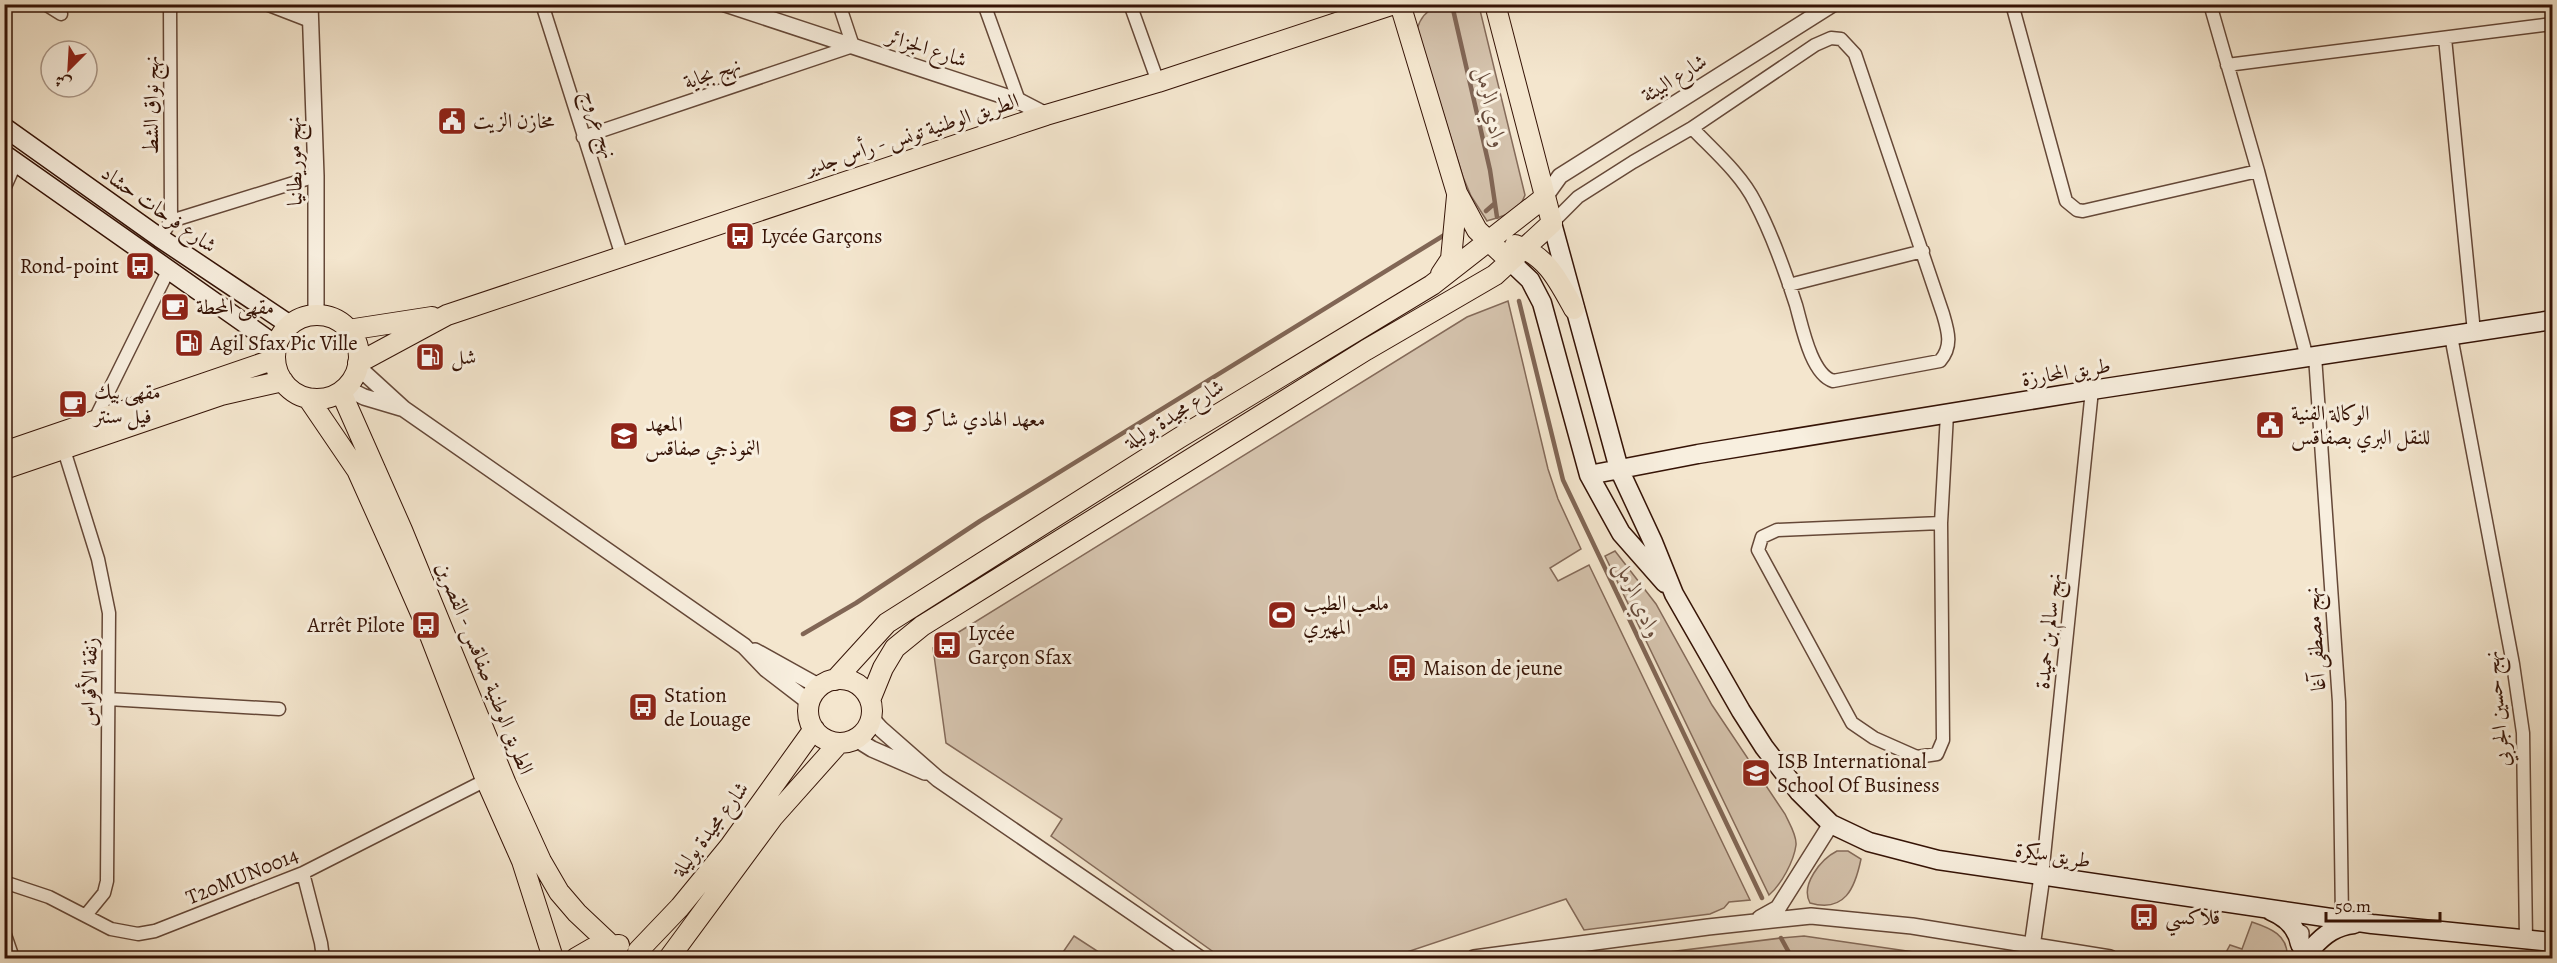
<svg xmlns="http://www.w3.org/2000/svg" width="2557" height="963" font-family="Alegreya,Amiri,serif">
	<rect width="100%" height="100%" fill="#f4e6ce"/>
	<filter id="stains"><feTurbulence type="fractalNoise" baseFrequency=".00333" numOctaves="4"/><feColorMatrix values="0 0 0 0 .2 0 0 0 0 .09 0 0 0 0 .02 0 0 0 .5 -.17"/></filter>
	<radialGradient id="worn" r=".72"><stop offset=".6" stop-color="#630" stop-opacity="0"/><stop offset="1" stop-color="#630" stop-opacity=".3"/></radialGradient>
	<path fill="#d4c2ac" stroke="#846a59" stroke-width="1.5" d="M1475 4 1480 10 1525 195C1519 213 1503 216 1487 221L1471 196 1463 177 1417 29C1426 0 1449 5 1475 4Z
		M1508 301 1548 469 1558 499 1581 549 1550 568 1558 581 1589 565 1750 900 1729 902 1724 908 1710 914 1584 930 1566 899 1389 958H1222L1051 836 1062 819 946 743 933 648 1467 317Z
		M1615 551 1656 604 1712 705 1785 814C1789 823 1797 835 1796 845 1794 861 1781 885 1769 895L1605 556Z
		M1837 851H1848L1861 859C1855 888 1845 913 1810 903 1800 885 1821 859 1837 851Z
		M2252 922C2270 928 2289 935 2287 958H2223L2230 945 2242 949Z
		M1074 936 1108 958H1059Z
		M1804 936 1955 958H1620L1781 938Z"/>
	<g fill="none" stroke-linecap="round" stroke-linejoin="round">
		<path stroke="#816655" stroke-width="4.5" d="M1452 5 1490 170 1497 217
			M1486 211 1494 204
			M1519 301 1563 480 1762 898
			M803 634 856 603 980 521 1446 234
			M1781 938 1792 958"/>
		<g stroke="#654838" stroke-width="15">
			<path id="minor" d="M45 4 61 14
				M266 4 310 21
				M542 4 622 256
				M984 4 1019 101
				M1130 4 1158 82
				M2012 4 2066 201 2077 210 2083 211 2258 171
				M2210 4 2258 171 2307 358
				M2445 38 2474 332
				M2227 65 2552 24
				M583 137 853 46 839 4
				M4 189 16 162
				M171 221 316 176
				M1552 223 1578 197 1633 162 1692 128 1815 45 1831 38 1841 39 1855 54 1943 314C1948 331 1953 346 1940 361L1833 381C1811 374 1802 326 1796 305 1785 271 1772 234 1755 202 1741 174 1714 151 1692 128
				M160 238 171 221 170 4
				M1789 285 1923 251
				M2451 336 2513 664 2523 733 2526 940
				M2315 356 2339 702 2342 919
				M93 423 168 271
				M64 450 98 559 109 613 107 881 104 893 86 915
				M1941 523 1777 530 1762 537 1758 550 1852 723 1874 738 1917 757 1937 754 1943 740 1941 523 1947 414
				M108 699 279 709
				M303 873 321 943 323 958
				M2042 876 2092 390
				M4 882 49 897 111 929 138 934 155 931 303 873 486 780
				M4 932 13 958"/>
		</g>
		<g stroke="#654838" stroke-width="18">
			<path id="tertiary" d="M310 4 316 176V316
				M725 4 1019 101 1046 115
				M1545 197 1560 176 1833 4
				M358 367 404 409 744 646 766 669 809 702
				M346 388 364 397 401 408
				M755 651 820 687
				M871 718 881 729 938 779 1199 958
				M856 739 872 749 925 772
				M1760 918 1778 908 1831 824
				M2301 933V958
				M2032 947 2042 876
				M1474 958 1708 927 1811 916 1912 926 2110 958"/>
		</g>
		<g stroke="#351306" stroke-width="21">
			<path id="secondary" d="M4 127 160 238 290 325
				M4 154 277 346
				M1552 223 1619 469 1653 542 1674 594 1741 711 1764 747 1799 792 1831 824 1869 842 1938 860 2372 924 2552 942
				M1510 261 1530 280 1542 303 1589 475 1621 533 1665 583
				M1589 475 1698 454 2092 390 2552 320
				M2271 911C2286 917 2297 928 2300 944
				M2313 947C2325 934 2336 926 2354 924"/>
		</g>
		<g stroke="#351306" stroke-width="22">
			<path id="primary" d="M1400 4 1457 193 1477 230 1510 261
				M1515 245C1547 256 1558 280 1574 309
				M1441 274 1451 259 1457 196
				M275 357a42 42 0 1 1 84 0a42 42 0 1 1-84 0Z
				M348 330 432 317
				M358 363 447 315 1046 115 1158 82 1394 4
				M341 392 402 530 506 784 541 861 559 892 577 913 611 945
				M308 398 357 470 397 559 426 625 486 780 522 861 553 958
				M4 452 275 359
				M4 469 221 395 283 381
				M808 711a32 32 0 1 1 64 0a32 32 0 1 1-64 0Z
				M835 680 887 623 1179 438 1432 285 1545 197
				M870 700 883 668 895 648 922 626 1366 350 1495 275 1552 223 1495 4
				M638 951 680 907 730 846 814 729
				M576 958 595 947 619 945
				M669 958 773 817 839 743"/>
		</g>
		<use href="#minor" stroke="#f8efdf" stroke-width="12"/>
		<use href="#tertiary" stroke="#f8efdf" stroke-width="15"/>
		<use href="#secondary" stroke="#f8efdf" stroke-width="18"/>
		<use href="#primary" stroke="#f4e6ce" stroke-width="20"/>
	</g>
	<defs>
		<g id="civic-square" transform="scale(1.5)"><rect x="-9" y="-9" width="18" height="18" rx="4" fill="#8f2418" stroke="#f8efdf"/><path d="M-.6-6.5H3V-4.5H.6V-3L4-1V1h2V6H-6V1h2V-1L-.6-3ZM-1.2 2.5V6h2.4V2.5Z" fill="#fff"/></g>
		<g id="bus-square" transform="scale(1.5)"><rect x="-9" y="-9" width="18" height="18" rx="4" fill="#8f2418" stroke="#f8efdf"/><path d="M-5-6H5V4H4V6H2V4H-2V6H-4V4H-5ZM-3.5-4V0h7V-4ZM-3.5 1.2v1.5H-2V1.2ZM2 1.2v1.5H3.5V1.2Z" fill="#fff"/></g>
		<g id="cafe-square" transform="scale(1.5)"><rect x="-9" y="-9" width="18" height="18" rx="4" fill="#8f2418" stroke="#f8efdf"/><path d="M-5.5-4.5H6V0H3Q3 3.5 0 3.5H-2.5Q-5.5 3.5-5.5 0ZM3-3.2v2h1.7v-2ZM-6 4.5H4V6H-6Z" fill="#fff"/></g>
		<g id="fuel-square" transform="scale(1.5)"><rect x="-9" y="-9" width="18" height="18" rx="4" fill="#8f2418" stroke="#f8efdf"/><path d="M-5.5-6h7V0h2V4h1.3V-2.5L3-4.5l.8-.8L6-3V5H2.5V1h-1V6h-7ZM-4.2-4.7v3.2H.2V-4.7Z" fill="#fff"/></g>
		<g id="school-square" transform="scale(1.5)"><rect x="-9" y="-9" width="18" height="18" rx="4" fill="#8f2418" stroke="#f8efdf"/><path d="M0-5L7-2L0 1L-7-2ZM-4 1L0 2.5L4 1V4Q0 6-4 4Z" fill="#fff"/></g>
		<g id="stadium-square" transform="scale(1.5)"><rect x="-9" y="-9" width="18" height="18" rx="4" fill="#8f2418" stroke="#f8efdf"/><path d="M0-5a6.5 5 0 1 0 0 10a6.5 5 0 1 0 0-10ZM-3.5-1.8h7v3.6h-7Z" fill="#fff"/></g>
		<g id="university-square" transform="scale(1.5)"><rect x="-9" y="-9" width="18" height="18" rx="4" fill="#8f2418" stroke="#f8efdf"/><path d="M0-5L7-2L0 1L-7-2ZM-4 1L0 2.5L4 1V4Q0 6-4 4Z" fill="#fff"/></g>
	</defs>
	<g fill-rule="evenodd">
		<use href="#civic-square" x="452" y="121"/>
		<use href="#bus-square" x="740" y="236"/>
		<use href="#bus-square" x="140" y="266"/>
		<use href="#cafe-square" x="175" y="307"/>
		<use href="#fuel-square" x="189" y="343"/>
		<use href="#fuel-square" x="430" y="357"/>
		<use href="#cafe-square" x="73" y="404"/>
		<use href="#school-square" x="903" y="419"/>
		<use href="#civic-square" x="2270" y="425"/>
		<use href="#school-square" x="624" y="436"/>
		<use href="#stadium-square" x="1282" y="615"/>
		<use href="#bus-square" x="426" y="625"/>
		<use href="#bus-square" x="947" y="645"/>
		<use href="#bus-square" x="1402" y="668"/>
		<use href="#bus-square" x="643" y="707"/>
		<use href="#university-square" x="1756" y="773"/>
		<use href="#bus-square" x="2144" y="917"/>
	</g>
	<g text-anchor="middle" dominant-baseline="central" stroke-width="6" stroke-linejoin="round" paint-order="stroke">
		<g font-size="21" fill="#351306" stroke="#f8efdf">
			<text transform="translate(927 48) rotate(18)">شارع الجزائر</text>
			<text transform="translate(712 73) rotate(-19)">نهج بجاية</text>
			<text transform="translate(1674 78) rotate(-32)">شارع البيئة</text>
			<text transform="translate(151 105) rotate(-90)">نهج نواق الشط</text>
			<text transform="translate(600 124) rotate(72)">نهج عروج</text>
			<text transform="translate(912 134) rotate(-18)">الطريق الوطنية تونس - رأس جدير</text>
			<text transform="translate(294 161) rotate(-91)">نهج موريطانيا</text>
			<text transform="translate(159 209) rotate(35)">شارع فرحات حشاد</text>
			<text transform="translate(2066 372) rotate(-9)">طريق المحارزة</text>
			<text transform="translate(1174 414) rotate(-32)">شارع مجيدة بوليلة</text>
			<text transform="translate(2048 631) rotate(-84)">نهج سالم بن حميدة</text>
			<text transform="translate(2315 639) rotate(-94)">نهج مصطفى آغا</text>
			<text transform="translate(485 668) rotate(68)">الطريق الوطنية صفاقس - القصرين</text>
			<text transform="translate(89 682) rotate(-89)">زنقة الأقواس</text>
			<text transform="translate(2497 709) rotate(-96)">نهج حسين الجربي</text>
			<text transform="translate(710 829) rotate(-53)">شارع مجيدة بوليلة</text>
			<text transform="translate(2053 855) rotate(9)">طريق سكرة</text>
			<text transform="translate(242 876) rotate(-22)">T20MUN0014</text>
		</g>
		<g font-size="21" fill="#351306" stroke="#f8efdf" text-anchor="start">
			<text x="473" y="121">مخازن الزيت</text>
			<text x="761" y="236">Lycée Garçons</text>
			<text x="119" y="266" text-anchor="end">Rond-point</text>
			<text x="196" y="307">مقهى المحطة</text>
			<text x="210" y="343">Agil Sfax Pic Ville</text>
			<text x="451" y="357">شل</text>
			<text x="94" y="392">مقهى بيك<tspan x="94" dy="24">فيل سنتر</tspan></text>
			<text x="2291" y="413">الوكالة الفنية<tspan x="2291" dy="24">للنقل البري بصفاقس</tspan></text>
			<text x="924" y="419">معهد الهادي شاكر</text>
			<text x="645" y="424">المعهد<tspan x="645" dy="24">النموذجي صفاقس</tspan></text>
			<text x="1303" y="603">ملعب الطيب<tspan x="1303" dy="24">المهيري</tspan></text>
			<text x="405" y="625" text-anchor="end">Arrêt Pilote</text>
			<text x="968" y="633">Lycée<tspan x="968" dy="24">Garçon Sfax</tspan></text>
			<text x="1423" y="668">Maison de jeune</text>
			<text x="664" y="695">Station<tspan x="664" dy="24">de Louage</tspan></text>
			<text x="1777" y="761">ISB International<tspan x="1777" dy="24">School Of Business</tspan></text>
			<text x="2165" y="917">قلاكسي</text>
		</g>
		<g font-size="22" font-style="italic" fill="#674b3b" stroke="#f8efdf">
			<text transform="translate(1491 107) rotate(78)">وادي الرمل</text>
			<text transform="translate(1638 599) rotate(65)">وادي الرمل</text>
		</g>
	</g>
	<rect width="2557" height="963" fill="none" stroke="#f4e6ce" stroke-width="24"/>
	<rect x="6" y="6" width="2545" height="951" fill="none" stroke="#351306" stroke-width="3"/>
	<rect x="12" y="12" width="2533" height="939" fill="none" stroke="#351306" stroke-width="1.5"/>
	<g transform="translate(69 69) rotate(204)"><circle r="28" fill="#f8efdf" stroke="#aa9788" stroke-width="1.5"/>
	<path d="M0-4.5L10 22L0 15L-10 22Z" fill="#8f2418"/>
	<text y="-9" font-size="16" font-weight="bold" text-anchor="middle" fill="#351306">ش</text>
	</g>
	<path d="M2326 912v9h114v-9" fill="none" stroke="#351306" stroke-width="3"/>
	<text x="2335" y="912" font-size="18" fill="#351306" stroke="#f8efdf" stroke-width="4.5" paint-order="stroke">50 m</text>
	<rect width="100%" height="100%" filter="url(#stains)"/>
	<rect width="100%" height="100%" fill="url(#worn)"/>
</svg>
